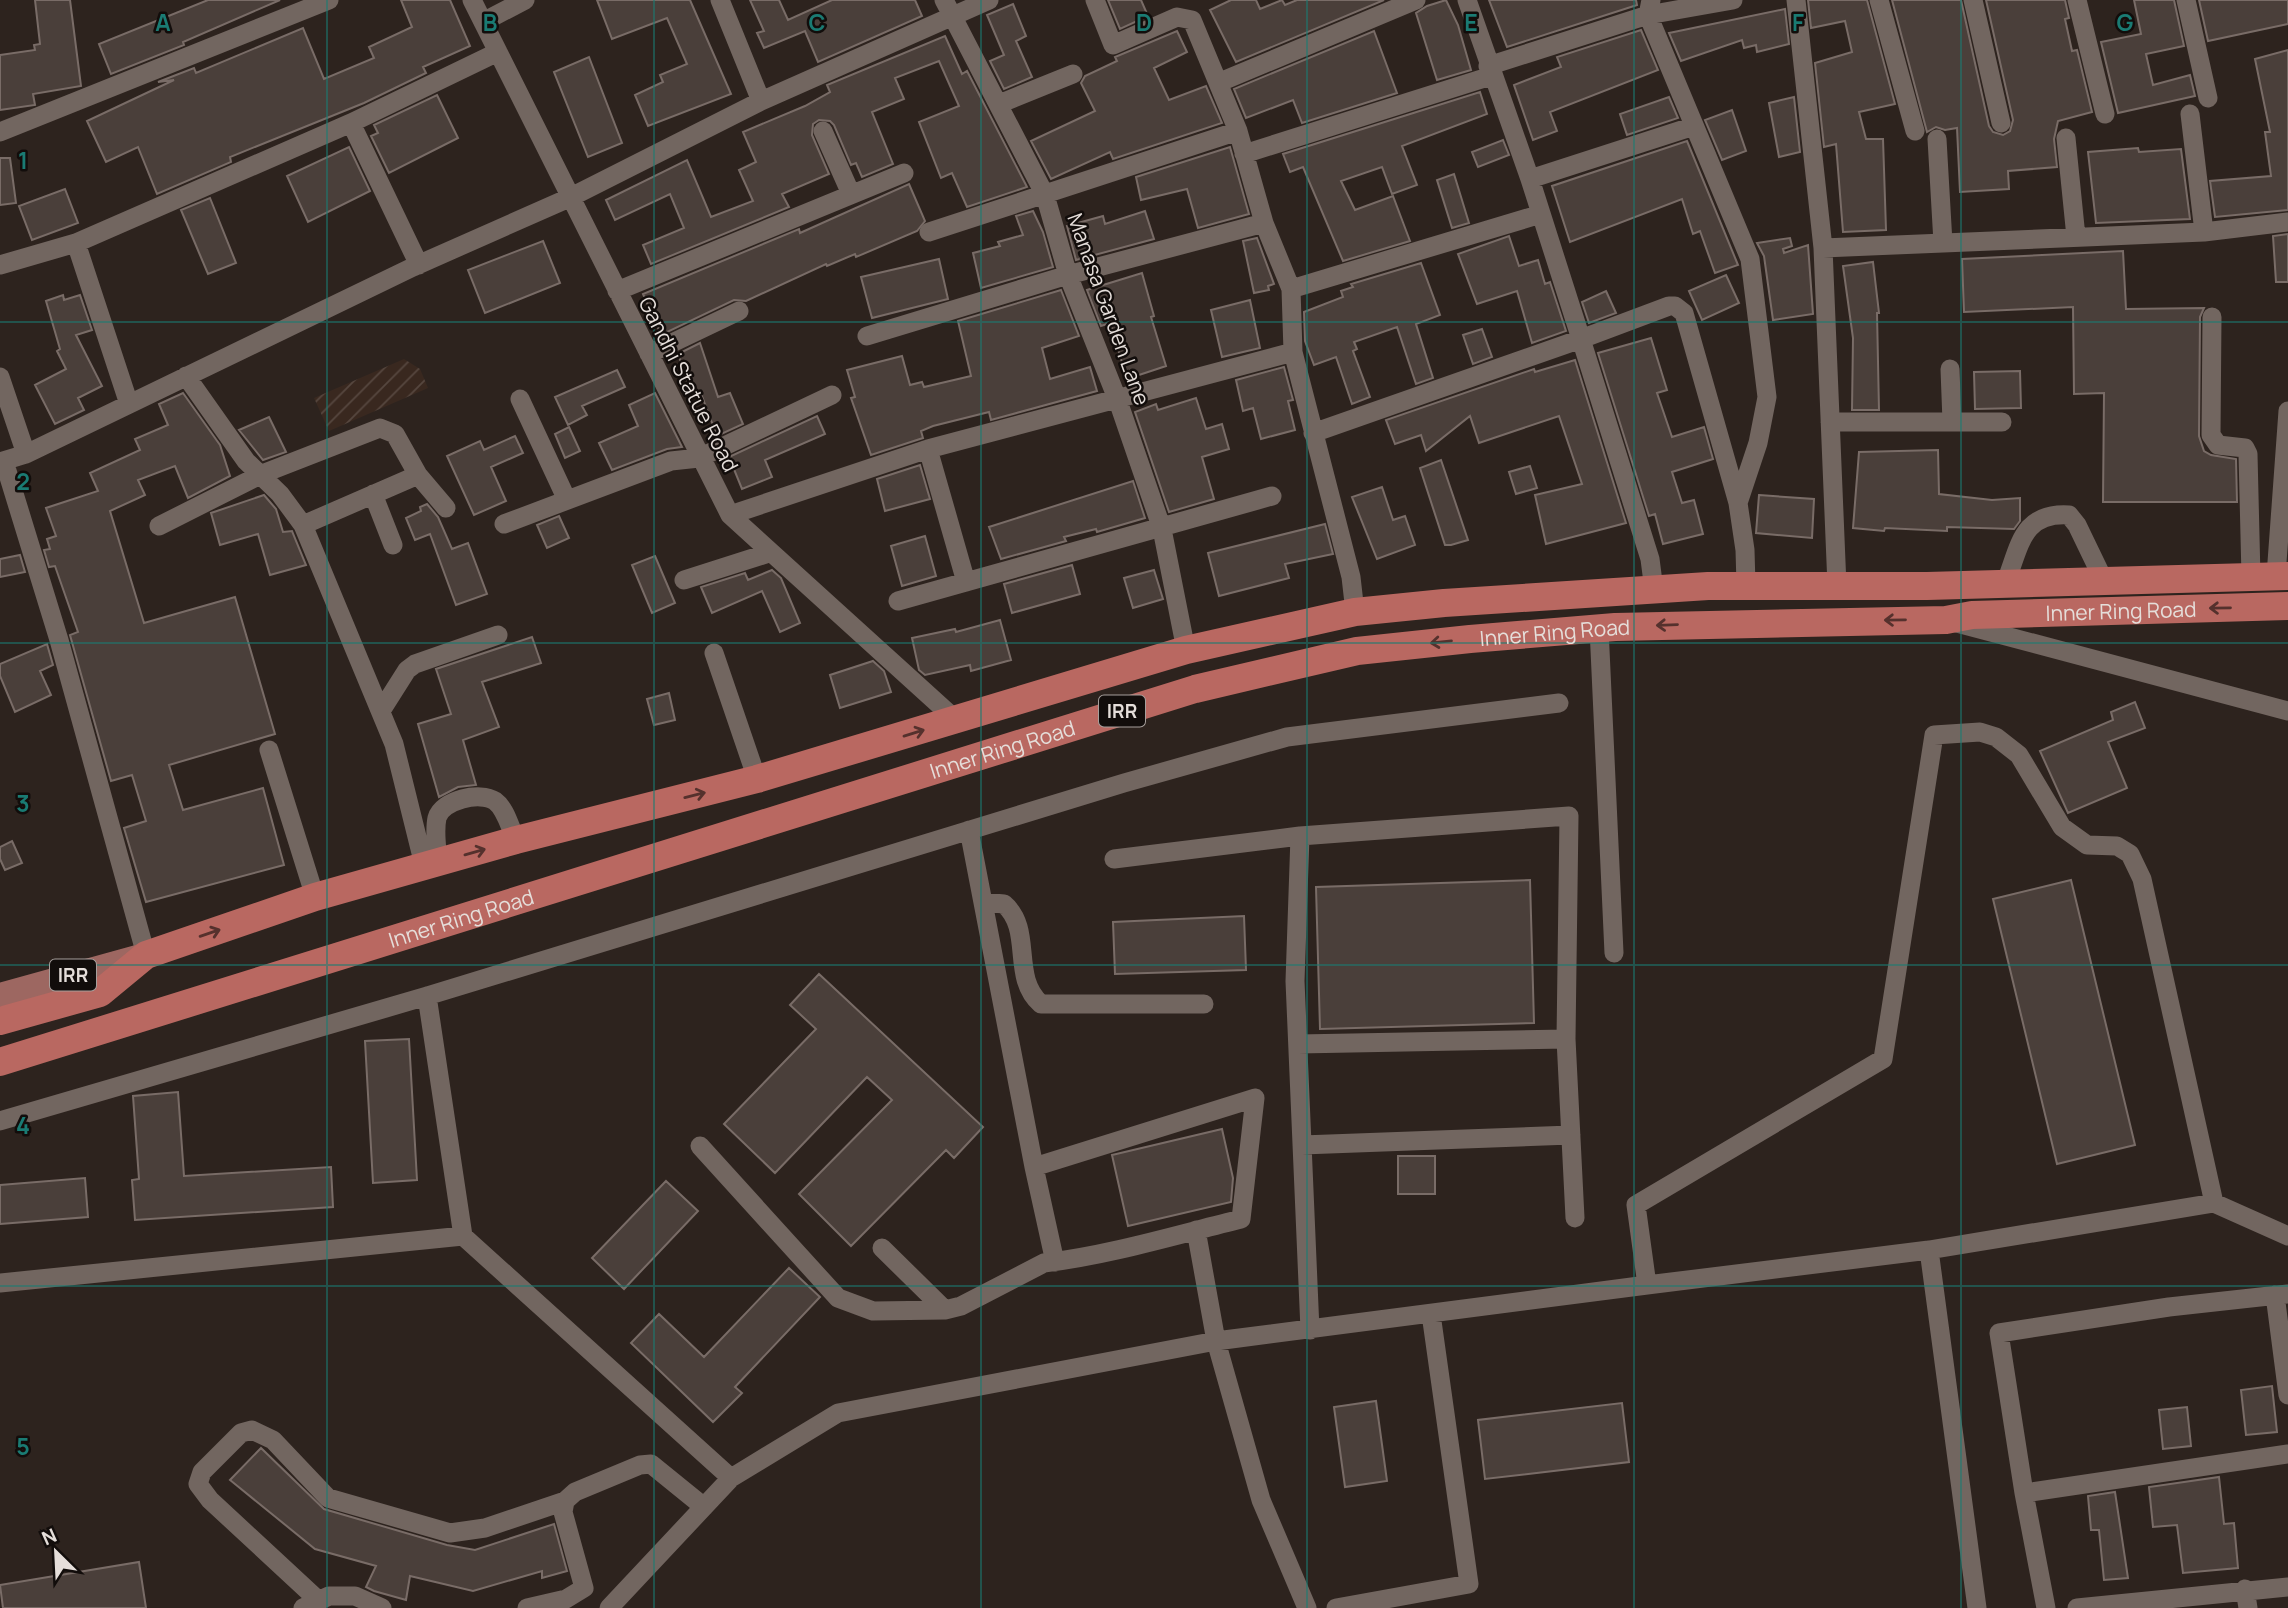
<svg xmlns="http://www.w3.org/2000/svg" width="2288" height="1608" font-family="Manrope,sans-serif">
	<defs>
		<pattern id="industrial-furrows" width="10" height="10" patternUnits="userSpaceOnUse" patternTransform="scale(1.75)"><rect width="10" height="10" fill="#39281f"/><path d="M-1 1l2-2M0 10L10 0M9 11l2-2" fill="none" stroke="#56473f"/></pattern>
	</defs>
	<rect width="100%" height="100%" fill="#2d231e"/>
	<path fill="url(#industrial-furrows)" d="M404 359 420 369 428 388 329 431 314 398Z"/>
	<path fill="#4a3f3a" stroke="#796c67" stroke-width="2" d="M35 0H70L81 86 33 94 35 105 0 110V55L35 50 34 45 40 44Z
		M208 0H280L183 42 184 45 111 74 99 44Z
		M401 0H450L470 46 423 67 426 73 364 103 230 157 231 162 157 194 138 147 106 162 87 121 174 80 158 82 194 68 196 73 303 28 324 79 374 58 369 47 412 27Z
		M597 0H690L731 94 648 126 635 95 663 82 660 75 687 64 667 18 612 39Z
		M750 0H779L788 20 832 0H915L922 16 818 62 805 31 764 48 757 33 764 31Z
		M1108 0H1141L1148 16 1120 29Z
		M1231 0H1256L1260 9 1282 0 1285 5 1297 0H1384L1236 62 1210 10Z
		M1446 0 1458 25 1471 70 1437 80 1416 13 1427 6Z
		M1489 0H1636L1637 5 1507 47Z
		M1808 0H1867L1895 104 1859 112 1866 139H1883L1886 230 1843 232 1836 144 1824 147 1815 63 1852 52 1845 21 1811 28Z
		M1892 0H1961L1989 126 1993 132 2003 135 2010 131 2013 120 1986 0H2065L2069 18 2065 19 2072 51 2077 50 2092 112 2058 121 2054 139 2057 167 2008 171 2009 189 1960 192 1957 128 1945 130 1936 127 1927 132Z
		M2134 0H2174L2184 46 2146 54 2153 85 2190 75 2195 96 2118 113 2101 42 2141 34Z
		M2199 0H2288V24L2208 41Z
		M1013 4 1026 36 1016 41 1032 77 1004 89 990 61 1004 55 987 15Z
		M1785 9 1789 44 1757 52 1756 45 1744 48 1742 40 1681 61 1669 33Z
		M1641 30 1658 70 1550 112 1557 131 1533 140 1514 85 1561 67 1557 57Z
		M1177 31 1187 52 1154 68 1169 100 1206 86 1222 123 1113 159 1110 152 1051 179 1031 141 1095 111 1081 83 1085 76 1117 61 1115 57Z
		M1374 31 1397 93 1302 123 1293 100 1246 118 1234 89Z
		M945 36 962 74 967 71 1027 187 967 207 952 173 941 178 919 122 959 106 939 61 895 78 904 99 872 112 893 164 862 177 856 163 851 165 834 125 830 121 819 120 813 124 812 135 829 174 782 194 789 207 651 264 643 245 684 228 670 194 615 220 606 200 687 160 711 217 753 201 739 170 756 162 743 132 805 106 830 92 827 85Z
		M2288 50V210L2215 217 2210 181 2271 176 2265 132H2270L2255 59Z
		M589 57 622 143 588 157 554 72Z
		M1480 92 1487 114 1402 146 1417 185 1392 194 1382 167 1341 181 1355 210 1393 196 1410 241 1343 261 1303 167 1290 172 1283 154Z
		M437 95 458 138 389 173 371 136 378 133 374 125Z
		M1669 97 1678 118 1627 135 1620 114Z
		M1794 97 1800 152 1779 157 1769 103Z
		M1732 110 1746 151 1722 160 1705 120Z
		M1503 140 1509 155 1478 167 1472 152Z
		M1687 141 1738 265 1715 273 1700 231 1693 234 1682 199 1570 242 1552 186Z
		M349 147 370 191 308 222 287 176Z
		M1230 147 1249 214 1198 228 1187 189 1141 200 1136 177Z
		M2138 148 2139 152 2181 149 2190 219 2096 223 2088 152Z
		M0 158H10L16 203 0 205Z
		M1454 174 1469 223 1452 228 1437 180Z
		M909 184 925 221 917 231 856 257 855 254 827 266 826 264 746 301 734 300 661 335 643 294 799 229 800 233Z
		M65 189 78 223 32 240 19 206Z
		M210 198 236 263 208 274 181 210Z
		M1033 211 1043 232 1053 267 981 288 973 253 1000 246 998 242 1023 235 1016 216Z
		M1145 211 1154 239 1076 260 1067 226 1103 216 1105 224Z
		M2288 234V282H2276L2273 236Z
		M1509 236 1519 266 1538 260 1545 284 1550 282 1566 331 1532 343 1517 291 1477 304 1458 254Z
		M1257 238 1274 284 1268 286 1269 290 1254 293 1243 241Z
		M1790 238 1792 246 1783 249 1784 253 1808 245 1813 314 1773 320 1764 256 1757 243Z
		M543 241 560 283 485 313 468 270Z
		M2123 251 2126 309 2204 308 2200 317 2199 436 2204 451 2211 455 2236 459 2237 502H2103L2104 393 2074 394 2073 307 1964 312 1962 259Z
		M939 259 948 299 872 318 861 277Z
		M1873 262 1879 313H1877L1879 410H1852L1853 338 1843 266Z
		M1421 263 1440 315 1416 324 1433 378 1416 384 1397 327 1354 342 1357 349 1353 351 1370 397 1352 404 1336 357 1314 365 1305 341 1304 312 1343 297 1341 291 1353 287 1351 284Z
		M1142 273 1154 316 1151 317 1166 366 1127 379 1110 323 1101 326 1087 290Z
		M1726 275 1739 303 1702 320 1689 291Z
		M1061 290 1079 336 1042 348 1050 379 1090 367 1097 391 991 420 989 412 933 426 921 431 923 438 871 455 851 398 855 397 847 370 902 356 910 385 922 382 924 387 971 376 958 321Z
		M1606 291 1616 313 1589 323 1582 302Z
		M63 295 64 300 80 295 92 330 76 335 102 386 78 398 84 410 55 424 35 385 66 369 57 351 60 349 46 301Z
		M1250 300 1260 348 1222 357 1211 310Z
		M1482 329 1492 357 1473 364 1463 335Z
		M1651 338 1667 390 1657 393 1672 437 1704 427 1713 459 1672 472 1682 503 1694 500 1703 534 1663 544 1655 514 1649 516 1598 353Z
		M700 343 718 397 730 393 743 424 717 436 700 391 692 394 678 354Z
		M1575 360 1626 523 1546 544 1535 495 1582 484 1559 416 1479 443 1470 416 1426 451 1421 435 1395 444 1386 420 1534 369 1535 372Z
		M1284 367 1293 400 1288 401 1295 430 1261 439 1253 408 1243 411 1236 380Z
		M617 370 625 387 582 406 587 415 568 425 555 397Z
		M2020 371 2021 408 1975 409 1974 372Z
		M183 393 220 445 230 476 188 498 175 466 138 480 145 495 110 511 144 623 235 597 275 734 169 765 183 810 263 788 284 865 146 902 124 828 146 821 132 775 111 781 70 635 78 632 55 566 49 567 44 550 50 549 47 539 56 536 46 508 98 491 90 473 140 450 135 439 168 425 159 404Z
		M655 393 682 447 667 449 612 470 599 443 638 426 629 405Z
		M1196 398 1206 429 1222 424 1229 449 1202 457 1214 499 1169 512 1135 412 1156 404 1158 410Z
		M817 416 825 434 765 460 772 477 742 489 729 457Z
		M269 417 286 452 263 460 239 430Z
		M569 427 580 451 565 458 555 434Z
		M515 436 523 453 491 467 506 501 474 515 447 456 480 441 484 450Z
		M1938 450 1939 494 1992 500 2020 498V521L2014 529 1947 527V531L1885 528 1884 531 1853 528 1859 452Z
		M1441 460 1468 540 1451 545H1445L1420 468Z
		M920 465 930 499 885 511 877 479Z
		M1530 466 1537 488 1516 494 1509 472Z
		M1133 481 1145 518 1097 532 1096 529 1064 537 1066 541 1001 559 989 527Z
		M1382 487 1393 520 1405 516 1415 545 1377 559 1352 497Z
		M264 495 276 509 283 532 292 531 306 565 270 575 258 534 220 545 211 513Z
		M1759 495 1814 499 1812 538 1756 533Z
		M427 504 438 517 452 549 468 543 487 594 456 605 430 534 415 540 406 518 421 511 420 507Z
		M559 516 569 538 547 548 537 525Z
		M1325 524 1333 554 1285 564 1289 578 1219 596 1208 553Z
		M925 536 936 576 902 586 891 546Z
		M20 555 25 572 0 577V559Z
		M655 556 675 603 652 613 632 565Z
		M1072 565 1080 594 1012 613 1004 584Z
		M772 570 781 578 800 623 780 632 762 591 712 613 701 587 745 573 748 580Z
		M1154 570 1163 599 1133 608 1124 578Z
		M1000 620 1011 660 971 671 970 665 925 675 919 670 912 638 955 629 956 632Z
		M532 637 541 663 482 682 499 727 463 740 476 785 458 787 439 797 418 724 451 714 436 669Z
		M47 644 53 665 40 671 51 695 15 712 0 676V664Z
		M873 661 884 671 891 692 840 708 830 675Z
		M669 693 675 720 654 725 647 699Z
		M2135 702 2145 728 2108 742 2127 788 2068 813 2040 751 2113 720 2111 712Z
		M12 841 22 863 5 870 0 859V847Z
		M1530 880 1534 1023 1320 1029 1316 887Z
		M2071 880 2135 1145 2057 1164 1993 899Z
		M1244 916 1246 970 1115 974 1113 922Z
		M819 974 983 1127 954 1158 946 1150 851 1246 799 1194 892 1100 867 1077 775 1173 724 1124 816 1029 790 1005Z
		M409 1039 417 1180 373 1183 365 1041Z
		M178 1092 184 1176 331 1167 333 1207 135 1220 132 1180 139 1179 133 1096Z
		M1222 1129 1233 1178 1231 1202 1128 1226 1112 1155Z
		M1398 1156H1435V1194H1398Z
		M85 1178 88 1217 0 1224V1185Z
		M666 1181 698 1211 624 1289 592 1258Z
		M789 1268 820 1297 735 1387 742 1393 713 1422 631 1343 659 1314 704 1357Z
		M2272 1386 2277 1432 2246 1435 2241 1390Z
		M1376 1401 1387 1481 1345 1487 1334 1407Z
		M1622 1403 1629 1462 1485 1479 1478 1420Z
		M2187 1407 2191 1446 2163 1449 2159 1410Z
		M261 1448 324 1509 447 1545 475 1550 554 1524 567 1571 542 1578V1571L473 1591 410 1576 406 1600 374 1591 366 1587 376 1566 315 1549 230 1480Z
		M2219 1477 2224 1524 2234 1523 2238 1568 2183 1573 2177 1525 2153 1527 2149 1487Z
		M2115 1492 2128 1578 2104 1580 2099 1530H2091L2088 1496Z
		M139 1562 146 1608H3L0 1585Z"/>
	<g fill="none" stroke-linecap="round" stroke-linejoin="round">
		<path stroke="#726660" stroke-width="19" d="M472 0 730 515 956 720
			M720 0 761 101
			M944 0 1045 195 1068 275 1118 401 1162 529 1186 650
			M1651 0 1648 15 1750 259 1767 397 1758 443 1738 503 1745 550 1746 585
			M1796 0 1823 248 1837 586
			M1879 0 1915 131
			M1973 0 2001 123
			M2077 0 2105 114
			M2186 0 2208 98
			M483 22 525 0
			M1488 66 1648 15 1733 0
			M1220 82 1416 0
			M999 104 1073 74
			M2190 114 2204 232
			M351 123 419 265
			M823 131 851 194
			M0 132 329 0
			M2066 138 2076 237
			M1937 139 1943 243
			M1244 154 1491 76
			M1530 179 1694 126
			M1264 223 1291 289 1293 352 1351 577 1355 612
			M929 232 1238 131
			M76 243 129 404
			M1823 248 2204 232 2288 222
			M0 265 76 243 351 123 498 52
			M1291 289 1541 214
			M617 291 904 173
			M2212 317 2211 435 2218 445 2245 448 2248 454 2251 577
			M867 336 1068 275 1264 223 1238 131 1192 20 1177 17 1113 45 1095 0
			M649 354 739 311
			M1950 369 1952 422
			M186 376 246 461 280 494 303 525 394 744 424 865
			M0 377 26 454
			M520 399 567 500
			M1830 422H2002
			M1313 433 1581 339 1530 179 1467 0
			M928 449 966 582
			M4 461 59 640 146 955
			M0 462 26 454 413 267 569 198 761 101 989 0
			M373 494 393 545
			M730 515 928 449 1293 352
			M504 524 671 461 699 458 832 395
			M303 525 418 475
			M159 526 262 474 380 428 395 434 418 475 446 508
			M2276 576 2288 411
			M684 580 769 553
			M2005 584C2020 547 2021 512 2069 515L2077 525 2104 581
			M1654 590 1650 559 1581 339 1669 306H1675L1684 313 1738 503
			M898 601 1272 496
			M1957 623 2288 711
			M1599 628 1614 953
			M714 653 757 779
			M381 711 407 670 415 664 498 635
			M269 750 315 897
			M969 830 1034 1167
			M1300 836 1569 816 1566 1039 1575 1218
			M1114 859 1300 836 1295 981 1310 1330
			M438 862C437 848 434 832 437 818 442 800 480 791 495 801 506 809 510 828 516 840
			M983 902 1004 904C1034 930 1010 977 1041 1004H1204
			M1298 1044 1566 1039
			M0 1121 427 996 1124 783 1287 737 1559 703
			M1302 1145 1571 1135
			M700 1146 838 1298 873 1311 945 1310
			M1196 1230 1216 1341 1261 1500 1307 1608
			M463 1236 731 1478
			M882 1248 945 1310 961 1306 1044 1263C1110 1255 1176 1235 1241 1219L1255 1098 1034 1167 1055 1262
			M1929 1250 1977 1608
			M0 1283 463 1236 427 996
			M1647 1285 1929 1250 2214 1203 2288 1236
			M2275 1295 2288 1395
			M2024 1493 2288 1454
			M2245 1589 2248 1608
			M319 1601 210 1500 198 1484 202 1472 241 1433 252 1430 273 1440 328 1498 450 1533 485 1528 565 1501
			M303 1608 329 1596H355L382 1608
			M527 1608 566 1599 584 1588 563 1512 565 1501 575 1492 640 1465 651 1464 704 1507
			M609 1608 731 1478 838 1413 1216 1341 1647 1285 1636 1205 1883 1059 1934 735 1980 732 1996 737 2019 755 2062 827 2087 845 2117 846 2130 854 2142 879 2214 1203
			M1336 1608 1469 1584 1431 1314
			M2046 1608 2024 1493 1999 1333 2169 1307 2288 1294
			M2077 1608 2288 1587"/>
		<path stroke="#9d6761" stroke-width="24" d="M0 995 144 955"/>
		<g stroke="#b96861" stroke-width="28">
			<path d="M0 1021 100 993 146 955 315 897 516 840 757 779 1186 650 1355 612 1444 603 1708 586H1927L2288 576"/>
			<path id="s1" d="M0 1062 1195 689 1357 651 1470 639 1615 627 1946 620 1972 615 2288 606"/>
		</g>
	</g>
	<defs><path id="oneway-shaft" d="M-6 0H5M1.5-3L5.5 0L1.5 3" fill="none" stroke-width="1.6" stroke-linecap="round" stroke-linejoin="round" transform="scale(1.75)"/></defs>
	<g stroke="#55312d">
		<use href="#oneway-shaft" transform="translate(2220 608) rotate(179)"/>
		<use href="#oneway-shaft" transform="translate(1895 620) rotate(179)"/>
		<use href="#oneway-shaft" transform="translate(1667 625) rotate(178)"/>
		<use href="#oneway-shaft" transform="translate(1441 642) rotate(174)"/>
		<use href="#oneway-shaft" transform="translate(914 733) rotate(-17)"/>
		<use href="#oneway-shaft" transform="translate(695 795) rotate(-14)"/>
		<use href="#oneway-shaft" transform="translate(475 852) rotate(-16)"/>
		<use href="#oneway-shaft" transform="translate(210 933) rotate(-19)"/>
	</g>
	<path fill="none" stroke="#1a7b73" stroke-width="2" stroke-opacity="0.55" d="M327 0V1608M654 0V1608M981 0V1608M1307 0V1608M1634 0V1608M1961 0V1608M0 322H2288M0 643H2288M0 965H2288M0 1286H2288"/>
	<g text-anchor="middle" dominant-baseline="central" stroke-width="5" stroke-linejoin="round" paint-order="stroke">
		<g fill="#120d0b" stroke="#a69f9c" stroke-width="2">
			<rect x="1099" y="695.5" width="46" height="31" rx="5"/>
			<rect x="50" y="959.5" width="46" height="31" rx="5"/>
		</g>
		<g font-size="19" font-weight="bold" fill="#e5deda">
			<text x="1122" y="711">IRR</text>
			<text x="73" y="975">IRR</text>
		</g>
		<g font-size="21" fill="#e5deda" stroke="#120d0b">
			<text transform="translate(1109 309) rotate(70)">Manasa Garden Lane</text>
			<text transform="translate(689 384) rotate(63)">Gandhi Statue Road</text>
			<text stroke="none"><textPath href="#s1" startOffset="2184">Inner Ring Road</textPath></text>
			<text stroke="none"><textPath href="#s1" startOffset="1617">Inner Ring Road</textPath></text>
			<text stroke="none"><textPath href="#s1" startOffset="1050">Inner Ring Road</textPath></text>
			<text stroke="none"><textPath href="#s1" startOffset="483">Inner Ring Road</textPath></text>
		</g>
	</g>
	<g font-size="23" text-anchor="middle" font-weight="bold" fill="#1a7b73" stroke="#120d0b" stroke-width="5" stroke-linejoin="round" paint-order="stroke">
		<text x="163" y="31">A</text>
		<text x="490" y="31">B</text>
		<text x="817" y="31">C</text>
		<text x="1144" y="31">D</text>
		<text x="1471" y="31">E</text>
		<text x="1798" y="31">F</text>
		<text x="2125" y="31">G</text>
		<text x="23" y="169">1</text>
		<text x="23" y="490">2</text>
		<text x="23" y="812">3</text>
		<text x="23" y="1134">4</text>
		<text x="23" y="1455">5</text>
	</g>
	<g transform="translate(56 1552) rotate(336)" stroke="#120d0b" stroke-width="5" paint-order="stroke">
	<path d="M0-5L12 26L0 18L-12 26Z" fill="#e5deda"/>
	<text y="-10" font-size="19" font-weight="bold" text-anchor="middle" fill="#e5deda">N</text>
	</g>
</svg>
